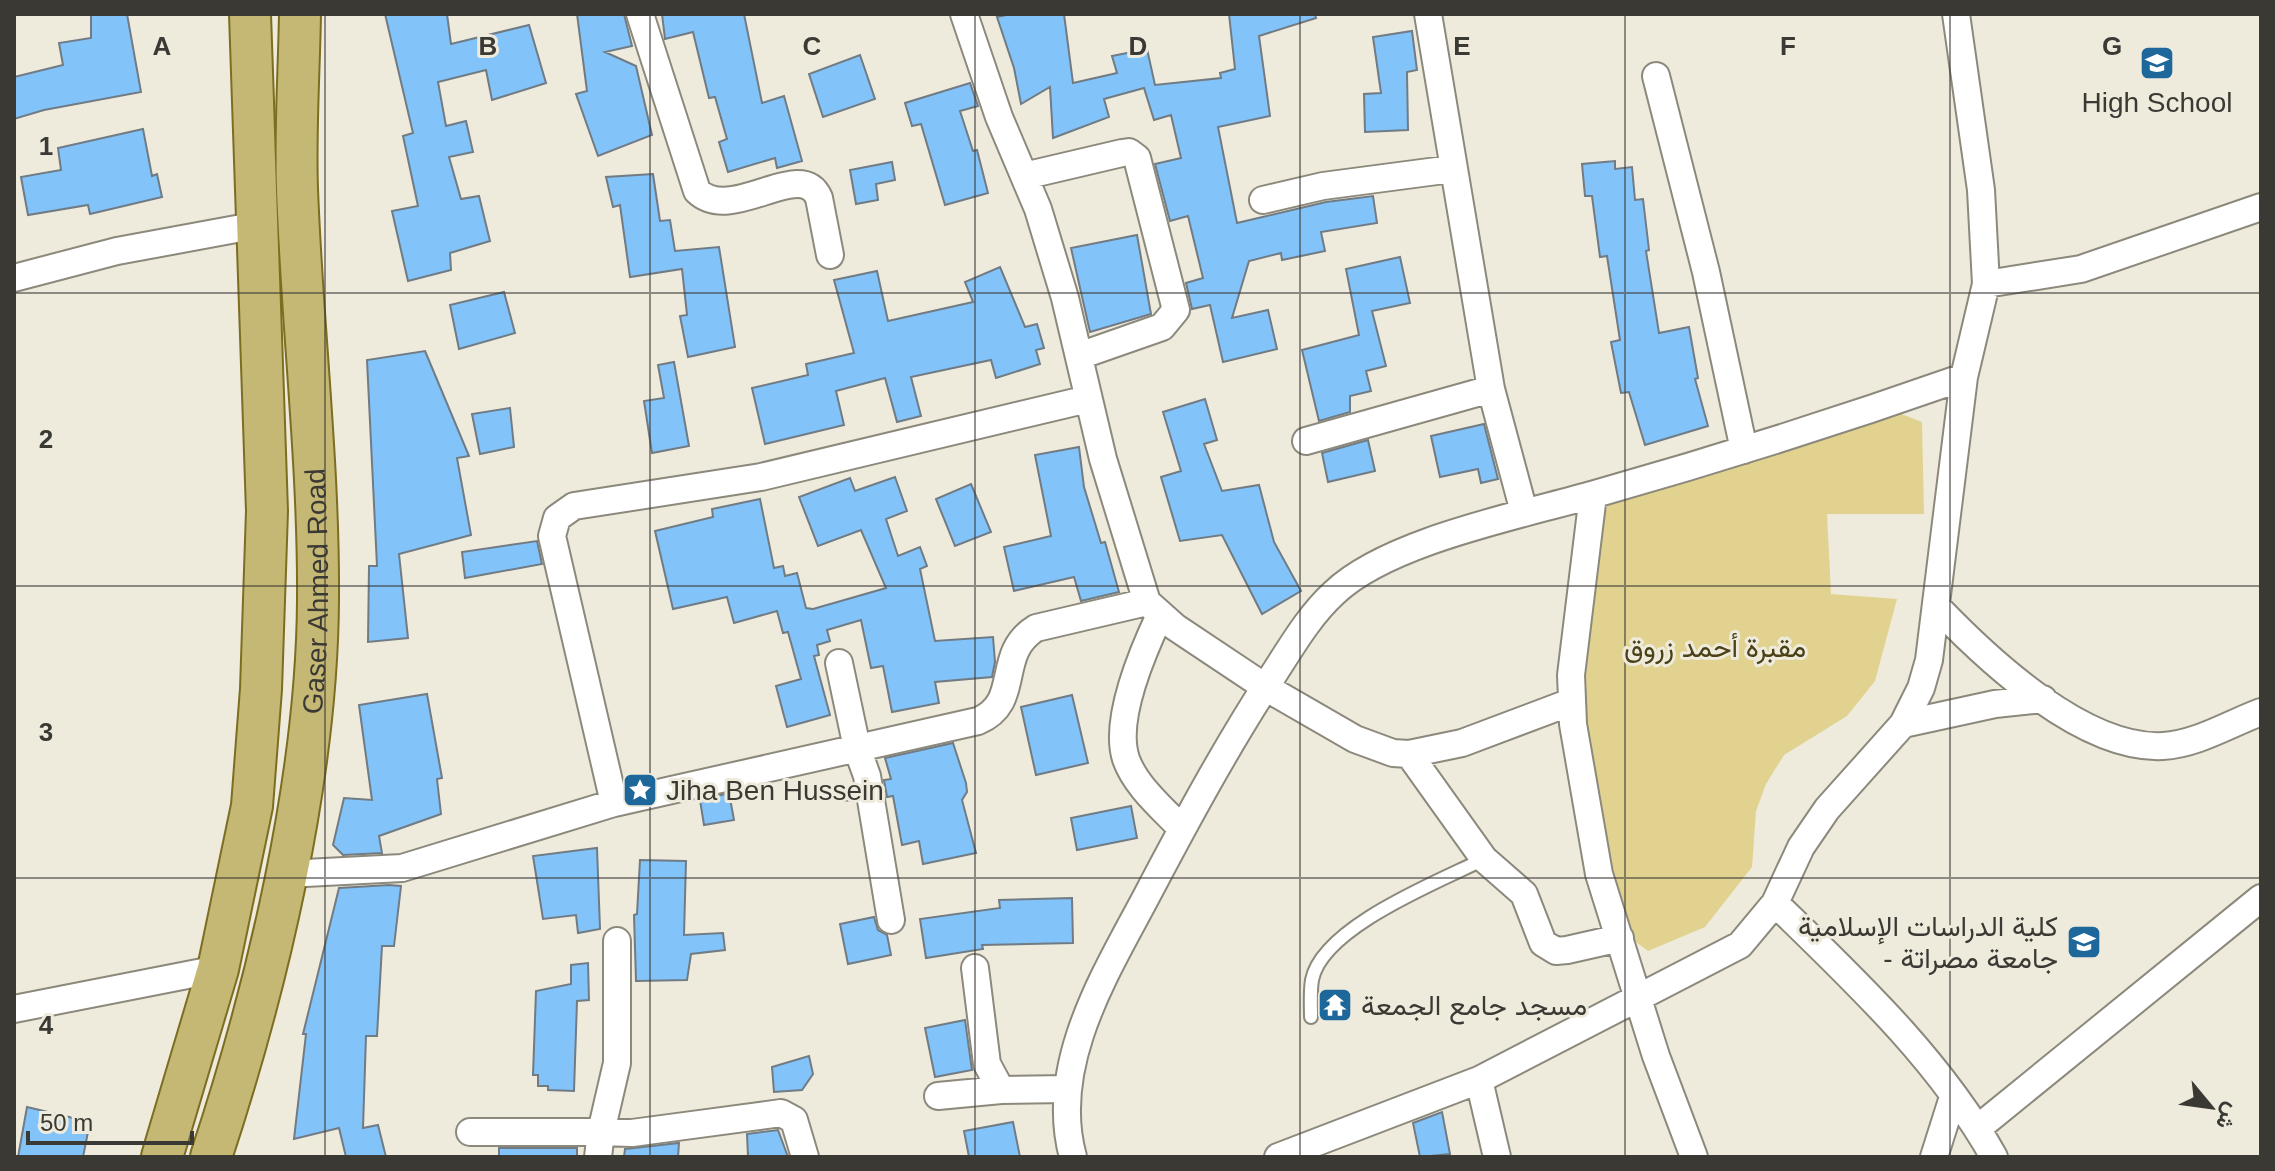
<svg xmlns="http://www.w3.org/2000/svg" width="2275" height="1171" font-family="Helvetica,Vazirmatn,sans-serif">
	<rect width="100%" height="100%" fill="#eeebdd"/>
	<path fill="#e1d290" d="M1891 410 1922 422 1924 514H1827L1831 594 1897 599 1875 681 1847 716 1784 755 1766 784 1756 811 1752 867 1705 927 1648 951 1632 939 1613 901 1578 679 1607 504 1612 497Z"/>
	<path fill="#82c3f9" stroke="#707b84" stroke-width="2" d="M91 14H127L141 92 44 110 14 119V77L63 65 59 43 91 38Z
		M385 14H447L451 44 529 25 546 83 492 100 486 70 438 82 446 126 466 121 473 152 449 157 461 199 479 196 490 241 450 253 451 270 408 281 392 211 418 206 403 136 413 133Z
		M577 14H624L632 46 605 52 636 66 652 135 598 156 576 94 587 91Z
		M662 14H744L762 103 784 96 802 161 777 168 775 158 728 172 719 142 727 139 715 97 709 98 693 32 665 39Z
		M1011 14H1064L1073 83 1117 73 1112 56 1147 49 1155 85 1221 78 1220 73 1235 69 1229 14H1315L1316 18 1259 36 1270 116 1218 127 1237 223 1326 202 1373 196 1377 223 1321 232 1325 251 1282 260 1281 253 1249 261 1232 318 1268 310 1277 349 1223 362 1210 305 1192 309 1186 283 1203 278 1188 216 1170 221 1155 164 1181 158 1171 115 1154 120 1144 88 1104 99 1109 117 1053 138 1050 87 1021 104 1014 68 997 17Z
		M1412 31 1417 70 1407 72 1408 130 1365 132 1364 94 1381 93 1373 37Z
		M860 55 875 99 823 117 809 74Z
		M970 83 978 106 960 111 973 151 977 150 988 193 945 205 921 124 912 126 905 103Z
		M143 129 152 176 157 174 162 197 90 214 88 205 28 215 21 177 61 170 58 148Z
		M1615 161V169L1632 167 1635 200 1643 199 1649 250 1646 251 1659 333 1689 327 1698 378 1695 379 1708 426 1645 445 1629 392 1621 393 1611 342 1620 340 1607 256 1600 257 1592 196H1585L1582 164Z
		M892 162 895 180 876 184 878 200 856 204 850 170Z
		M653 174 660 221 670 220 675 251 719 247 735 347 688 357 680 316 687 315 682 269 630 277 620 205 613 207 606 177Z
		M1137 235 1151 314 1090 332 1071 248Z
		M1400 257 1410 303 1372 311 1386 366 1366 371 1371 391 1350 396V412L1319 421 1302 350 1359 335 1346 269Z
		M1000 267 1025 327 1037 324 1044 348 1036 350 1040 364 996 378 991 360 911 377 921 416 897 422 885 378 836 391 844 425 765 444 752 388 808 375 806 364 854 353 834 280 877 271 888 321 973 302 965 282Z
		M504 292 515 333 459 349 450 305Z
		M425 351 469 456 457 458 471 535 399 554 408 638 368 642 369 566H377L367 360Z
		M674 362 689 446 652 453 644 401 664 398 658 365Z
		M1205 399 1217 440 1204 444 1222 491 1259 485 1274 542 1301 591 1262 614 1222 535 1180 541 1161 477 1181 471 1163 412Z
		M510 408 514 447 480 454 472 414Z
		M1484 424 1498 479 1481 483 1478 469 1440 477 1431 436Z
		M1368 440 1375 471 1328 482 1322 453Z
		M1079 447 1084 487 1101 543 1105 542 1119 592 1081 601 1074 577 1014 591 1004 547 1051 536 1035 455Z
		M895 477 907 511 886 519 898 556 920 547 927 566 920 569 935 641 993 637 995 662 992 677 935 682 939 703 892 712 883 666 871 668 861 620 827 630 830 641 817 645 819 655 814 656 830 715 787 727 776 686 801 679 788 632 783 633 777 611 734 623 727 597 673 609 655 531 713 517 712 509 760 499 774 568 783 566 785 576 797 573 806 608 813 609 886 588 861 530 818 546 799 497 850 478 855 491Z
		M971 484 991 532 955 546 936 499Z
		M537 541 542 564 465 578 462 552Z
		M427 694 442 778 437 779 441 814 379 836 382 853 343 855 333 845 344 798 372 800 359 705Z
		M1072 695 1088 763 1036 775 1021 707Z
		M953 743 966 783 967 792 962 800 976 853 923 864 919 841 902 845 893 796 887 797 884 780 891 779 885 758Z
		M852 786 855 800 838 801 837 789Z
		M729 793 734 820 704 825 700 800Z
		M1131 806 1137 838 1077 850 1071 818Z
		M597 848 600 929 578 933 576 915 543 919 533 856Z
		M640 860 686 861 684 935 723 933 725 950 691 954 687 980 636 981 634 915 637 914Z
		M389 885 401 886 394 946H382L377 1036H366L363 1128 378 1125 386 1157H346L339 1128 294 1139 306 1034H303L339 888Z
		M1072 898 1073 943 982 945 983 949 926 958 920 919 1000 908 999 900Z
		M874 917 878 930 887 935 891 955 848 964 840 924Z
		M588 963 589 1000 577 1001 574 1091 548 1090V1086H538V1075H533L536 991 571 984V965Z
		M965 1020 972 1070 935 1077 925 1028Z
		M809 1056 813 1074 802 1090 774 1092 772 1067Z
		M27 1107 90 1122 83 1157H18Z
		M1442 1112 1450 1154 1420 1157 1413 1123Z
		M1013 1122 1020 1157H969L964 1131Z
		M778 1130 788 1157H748L747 1134Z
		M679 1143 678 1157H624L625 1149Z
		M499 1148H577V1157H499Z"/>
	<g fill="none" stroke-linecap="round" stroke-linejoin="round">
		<g stroke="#8c897c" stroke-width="16">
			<path id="service" d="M1311 1017C1311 1005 1310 992 1312 980 1322 927 1440 881 1484 859"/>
		</g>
		<g stroke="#8c897c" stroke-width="30">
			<path id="minor" d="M640 14 697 191C732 225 801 156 819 198L830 255
				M964 14 999 117 1038 209 1065 298 1103 459 1147 602 1175 627 1265 687 1355 739 1393 753 1409 754 1462 743 1571 702
				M1428 14 1491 389 1524 512
				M1656 76 1706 272 1744 450
				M1024 176 1122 153 1129 152 1137 158 1176 310 1162 327 1079 356
				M1263 200 1323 186 1452 169
				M14 278 117 251 258 225
				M1986 284 2081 269 2261 207
				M1306 441 1491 389
				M1593 495 1571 675 1573 724 1599 874 1656 1056 1694 1157
				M1938 608C1989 661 2084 750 2163 746 2197 744 2229 724 2261 712
				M1160 615C1143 651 1113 720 1126 759 1135 785 1161 807 1180 827
				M839 663 857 748 867 776 891 920
				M1903 724 1995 704 2043 699
				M1409 754 1484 859 1524 894 1543 943 1556 951 1567 950 1620 938
				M614 803 552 536 557 518 574 506 761 477 1088 399
				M286 874 402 868 614 803 978 721C1023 702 994 654 1036 628L1147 602
				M1775 903C1854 980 1939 1059 1994 1157
				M617 941V1063L601 1132 632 1133 781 1113 794 1120 805 1157
				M975 968 987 1064 1001 1090
				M14 1009 218 969
				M1479 1080 1497 1157
				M938 1096 1001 1090 1067 1089
				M1978 1128 2261 898
				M470 1132H601L598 1157
				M1073 1157C1048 1066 1104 976 1145 899 1186 821 1227 745 1275 672 1293 644 1310 615 1334 593 1388 541 1522 515 1595 494 1719 459 1842 420 1964 377
				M1278 1157 1479 1080 1740 945 1775 903 1801 847 1827 809 1903 724 1921 688 1929 660 1964 377 1986 284 1981 190 1956 14
				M1934 1157 1953 1097"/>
		</g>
		<g stroke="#7c6d21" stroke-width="44">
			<g id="primary">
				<path d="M162 1157 218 969 252 806 261 689 267 511 250 14"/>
				<path id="s1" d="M211 1157C267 988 317 779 318 600 319 463 302 326 297 189 295 131 299 72 300 14"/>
			</g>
		</g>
		<use href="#service" stroke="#fff" stroke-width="12"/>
		<use href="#minor" stroke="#fff" stroke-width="26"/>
		<use href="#primary" stroke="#c5b874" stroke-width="40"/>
	</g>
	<path fill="none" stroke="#3a3934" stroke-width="2" stroke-opacity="0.55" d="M325 14V1157M650 14V1157M975 14V1157M1300 14V1157M1625 14V1157M1950 14V1157M14 293H2261M14 586H2261M14 878H2261"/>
	<defs>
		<g id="school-square" transform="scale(1.8)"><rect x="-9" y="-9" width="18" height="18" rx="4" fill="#1e679b" stroke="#eeebdd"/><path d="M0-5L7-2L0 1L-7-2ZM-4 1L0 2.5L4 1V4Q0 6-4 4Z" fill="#fff"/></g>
		<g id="sight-square" transform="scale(1.8)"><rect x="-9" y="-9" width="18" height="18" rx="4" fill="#1e679b" stroke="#eeebdd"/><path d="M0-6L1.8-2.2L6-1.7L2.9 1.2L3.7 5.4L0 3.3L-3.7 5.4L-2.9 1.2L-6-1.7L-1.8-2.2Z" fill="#fff"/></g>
		<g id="university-square" transform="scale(1.8)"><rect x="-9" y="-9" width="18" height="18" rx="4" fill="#1e679b" stroke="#eeebdd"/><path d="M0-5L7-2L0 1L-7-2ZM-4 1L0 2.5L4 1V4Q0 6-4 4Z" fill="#fff"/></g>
		<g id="temple-square" transform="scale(1.8)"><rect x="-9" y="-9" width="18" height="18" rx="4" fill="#1e679b" stroke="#eeebdd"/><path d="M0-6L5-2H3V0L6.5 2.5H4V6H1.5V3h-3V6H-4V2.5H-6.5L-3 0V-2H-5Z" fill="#fff"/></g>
	</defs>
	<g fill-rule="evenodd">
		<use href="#school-square" x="2157" y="63"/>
		<use href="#sight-square" x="640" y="790"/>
		<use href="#university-square" x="2084" y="942"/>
		<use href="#temple-square" x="1335" y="1005"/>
	</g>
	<g text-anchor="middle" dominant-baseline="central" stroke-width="6" stroke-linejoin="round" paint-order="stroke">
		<g font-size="28" fill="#3a3934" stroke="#eeebdd" text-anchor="start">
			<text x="2157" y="102" text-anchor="middle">High School</text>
			<text x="666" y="790">Jiha Ben Hussein</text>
			<text x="2058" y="926" text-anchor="end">كلية الدراسات الإسلامية<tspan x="2058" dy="32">- جامعة مصراتة</tspan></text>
			<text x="1361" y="1005">مسجد جامع الجمعة</text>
		</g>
		<g font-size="28" fill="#3a3934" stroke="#eeebdd">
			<text stroke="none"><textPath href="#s1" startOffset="578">Gaser Ahmed Road</textPath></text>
		</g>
		<g font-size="28" fill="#4b4116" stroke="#eeebdd">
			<text x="1715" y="647">مقبرة أحمد زروق</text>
		</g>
	</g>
	<g font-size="26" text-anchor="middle" font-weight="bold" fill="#3a3934" stroke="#eeebdd" stroke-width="6" stroke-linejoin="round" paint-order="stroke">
		<text x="162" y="55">A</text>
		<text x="488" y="55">B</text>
		<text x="812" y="55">C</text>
		<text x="1138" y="55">D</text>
		<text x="1462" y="55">E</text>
		<text x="1788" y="55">F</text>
		<text x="2112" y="55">G</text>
		<text x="46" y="155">1</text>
		<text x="46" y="448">2</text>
		<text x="46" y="741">3</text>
		<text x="46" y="1034">4</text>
	</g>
	<rect width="2275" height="1171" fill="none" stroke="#3a3934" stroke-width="32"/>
	<g transform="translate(2211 1107) rotate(119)" stroke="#eeebdd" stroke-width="6" paint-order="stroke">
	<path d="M0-6L14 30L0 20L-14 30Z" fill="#3a3934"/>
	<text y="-12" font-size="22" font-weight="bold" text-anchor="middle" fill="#3a3934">ش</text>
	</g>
	<path d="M28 1131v12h164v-12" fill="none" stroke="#3a3934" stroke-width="4"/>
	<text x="40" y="1131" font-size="24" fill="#3a3934" stroke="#eeebdd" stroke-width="6" paint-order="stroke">50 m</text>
</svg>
